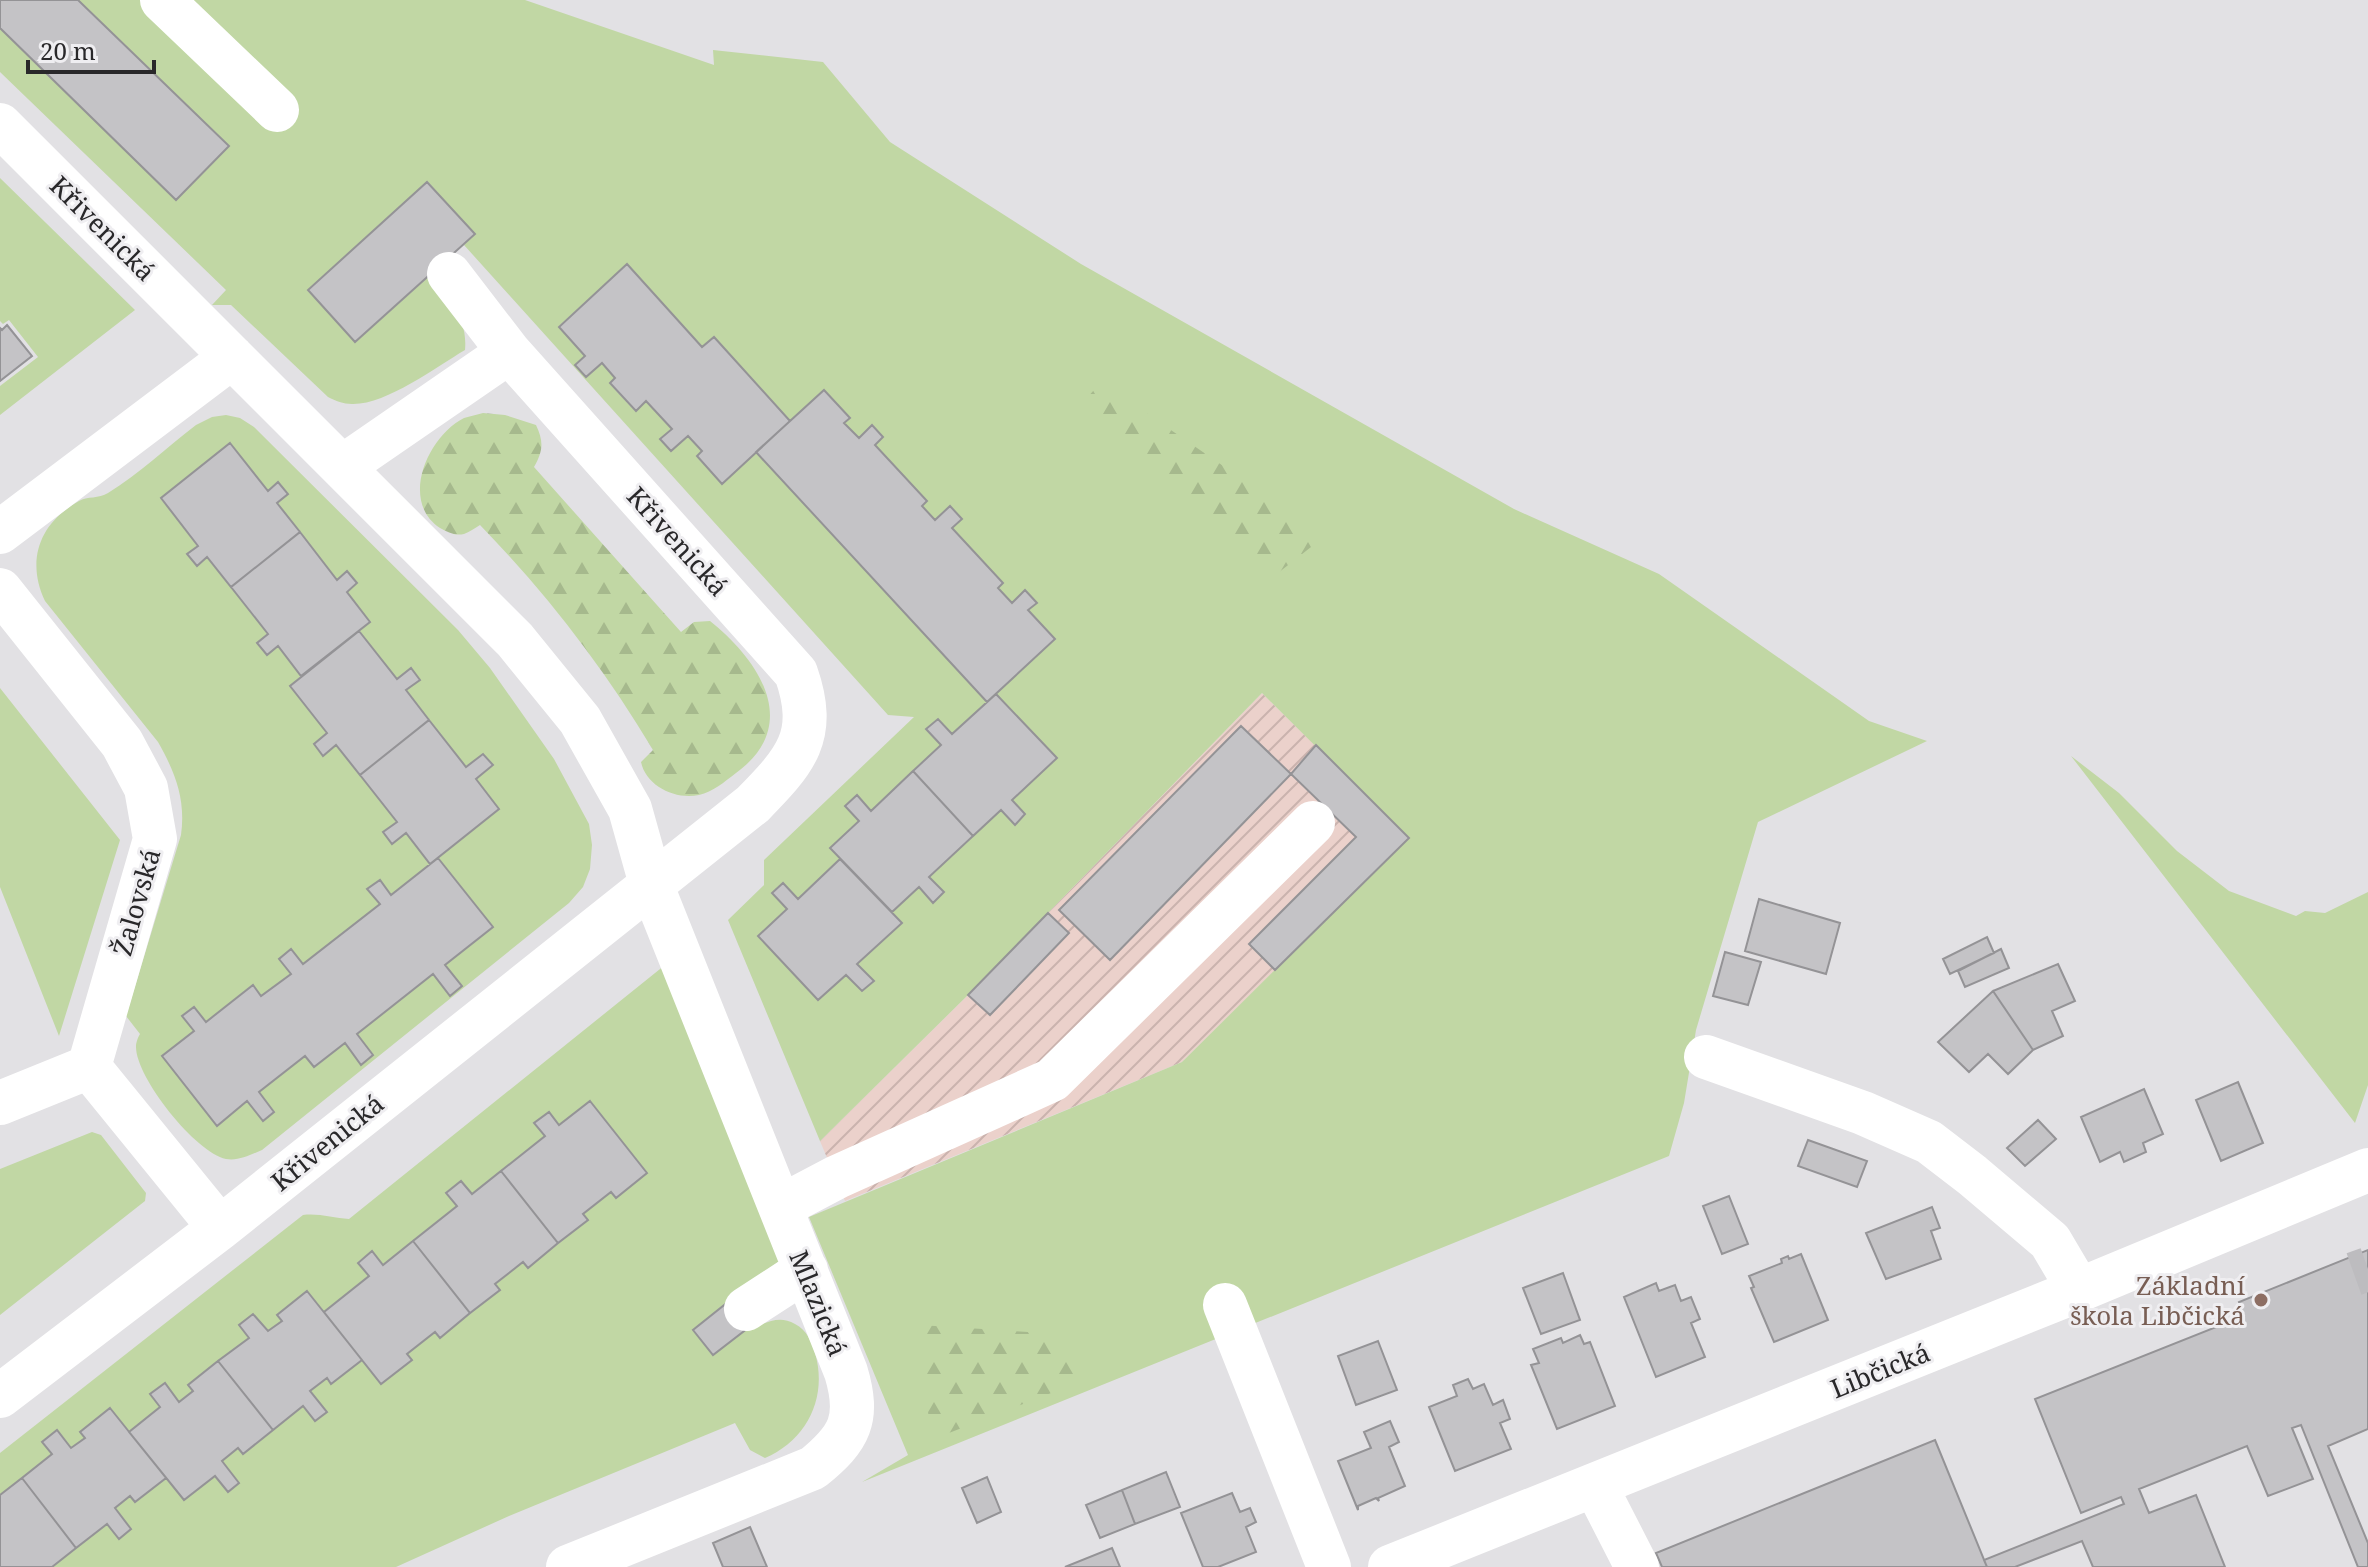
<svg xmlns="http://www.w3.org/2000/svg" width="2368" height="1567" font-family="'Noto Serif',serif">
	<defs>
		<pattern id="industrial-furrows" width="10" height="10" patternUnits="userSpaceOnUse" patternTransform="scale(2)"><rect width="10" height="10" fill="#ebd1cb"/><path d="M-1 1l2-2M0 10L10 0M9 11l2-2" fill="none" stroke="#cab3ae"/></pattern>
		<pattern id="forest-firs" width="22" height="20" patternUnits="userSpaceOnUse" patternTransform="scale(2)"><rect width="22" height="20" fill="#c1d7a4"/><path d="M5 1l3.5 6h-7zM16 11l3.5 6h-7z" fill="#a6b98d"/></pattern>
	</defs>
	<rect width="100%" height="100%" fill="#e2e1e4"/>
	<path fill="url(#industrial-furrows)" d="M1262 693 1409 838 1182 1062 845 1201 820 1141 968 995Z"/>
	<path fill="#c1d7a4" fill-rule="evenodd" d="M78 0H525L714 65 713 50 823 62 890 142 1081 264 1514 509 1659 574 1869 721 1927 741 1758 822 1696 1030 1684 1103 1669 1156 862 1482 908 1455 809 1217 1182 1062 1408 838 1262 693 968 995 820 1141 728 920 764 885V860L914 717 888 715 464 245 474 234 428 182 308 290 356 342 428 277C448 301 468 316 465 350 436 367 386 405 352 404 343 404 336 401 328 397L231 305H212L226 290 0 72V28L176 200 228 146ZM627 264 702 347 714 338 790 421 824 390 850 417 844 423 859 438 873 425 883 437 875 445 927 501 922 507 935 520 950 506 961 519 952 528 1003 583 998 588 1012 603 1026 590 1036 602 1028 610 1055 639 996 694 1056 759 1012 800 1025 814 1015 824 1001 810 929 877 944 892 934 902 919 887 892 912 902 923 857 964 873 981 863 991 846 975 818 1000 758 936 787 909 772 893 783 883 798 899 840 859 830 848 859 821 857 795 871 811 941 745 938 719 952 734 987 702 756 452 722 484 697 456 702 451 688 436 671 451 660 439 672 429 646 401 635 411 610 384 615 378 602 363 587 377 575 365 585 356 559 326Z
		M0 178 135 310 0 415V386L38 357 9 320 3 324 0 321Z
		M226 415 240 418 254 427 458 630 490 668 554 759 589 824 592 845 590 869 583 887 569 903 262 1150C250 1155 239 1161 226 1159 196 1153 135 1077 136 1046 136 1043 138 1037 140 1034L126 1016 181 835C186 799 175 772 158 742L45 601C26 561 39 523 79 501 87 496 99 499 108 493 139 474 167 447 196 425L212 417ZM230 444 268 491 278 483 288 494 277 503 337 580 347 572 357 583 347 592 370 622 359 631 397 679 411 669 419 680 406 690 466 767 483 754 492 765 476 779 499 809 438 858 493 927 445 965 461 986 450 995 433 974 357 1034 373 1055 362 1065 345 1043 315 1067 305 1056 259 1092 274 1111 263 1121 247 1101 218 1125 163 1056 194 1031 183 1016 194 1007 206 1022 252 985 261 996 291 974 279 959 303 964 380 904 368 888 380 880 391 895 430 864 406 833 392 844 383 832 397 822 336 745 323 756 314 744 327 733 290 686 301 676 278 646 266 654 258 643 268 634 207 557 196 565 187 554 198 546 161 499Z
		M0 688 120 840 59 1036 0 887Z
		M2071 756 2119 793 2177 851 2229 891 2296 916 2305 911 2325 913 2368 892V1085L2355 1123Z
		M665 965 783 1258 693 1330C711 1329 731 1331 749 1328 766 1324 778 1314 795 1324 807 1330 811 1341 815 1353 828 1397 807 1440 765 1458L750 1450 735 1423 509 1516 396 1567H52L107 1524 119 1538 131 1528 115 1508 130 1496 135 1501 166 1478 184 1500 215 1476 228 1492 239 1483 222 1461 238 1448 243 1454 303 1406 315 1421 326 1411 310 1391 327 1378 331 1384 362 1360 382 1384 412 1360 407 1354 435 1332 440 1337 500 1290 496 1284 523 1262 529 1267 588 1220 583 1214 611 1192 646 1173 590 1101 559 1125 549 1112 535 1123 545 1136 472 1194 461 1181 446 1192 457 1206 383 1265 372 1251 358 1262 369 1276 324 1312 307 1291 277 1315 282 1321 268 1331 253 1314 239 1325 249 1338 188 1385 193 1391 179 1402 164 1383 150 1394 160 1407 129 1432 110 1408 80 1432 85 1438 71 1448 52 1454 0 1495V1453L303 1215C318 1213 334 1218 349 1219Z
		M92 1132 101 1135 146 1193 145 1201 0 1315V1169Z"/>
	<path fill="url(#forest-firs)" d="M1101 382 1325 536 1278 573 1079 407Z
		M483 413 505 415 536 425C544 442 543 451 534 467L681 632 694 622 710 621C760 661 802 725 736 773 724 782 713 792 699 795 675 800 646 786 641 762L653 750C604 668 547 594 480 525 475 528 469 532 464 534 454 536 448 532 440 528 399 501 428 436 464 418 470 416 477 415 483 413Z
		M919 1325 1044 1333 1087 1379 931 1440Z"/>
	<path fill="#c4c3c6" stroke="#949396" stroke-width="2" d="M0 0H78L229 146 176 200 0 28Z
		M427 182 475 234 355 342 308 290Z
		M627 264 702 347 714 337 790 421 722 484 697 456 702 451 688 436 671 451 660 439 672 429 646 401 636 411 610 383 615 378 602 363 586 377 575 365 585 356 559 327Z
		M7 325 32 356 0 381V328L2 330Z
		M824 390 850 418 844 423 859 438 872 425 883 437 875 445 927 501 922 506 935 520 950 506 962 519 952 528 1003 583 998 588 1012 603 1025 590 1037 603 1028 610 1055 639 987 702 756 452Z
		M230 443 268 491 278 482 288 494 277 503 300 532 231 587 207 557 197 566 187 554 198 546 161 498Z
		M300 532 337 580 347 571 357 583 347 592 370 622 301 676 278 646 267 655 257 643 268 634 231 587Z
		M359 631 397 679 411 668 420 680 406 690 429 720 360 775 336 745 323 756 314 744 327 733 290 686Z
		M996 694 1057 758 1012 800 1025 814 1015 825 1001 810 973 836 913 771 941 745 926 729 938 719 952 734Z
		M429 720 466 767 483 754 493 765 476 779 499 809 430 864 406 833 392 844 383 832 397 822 360 775Z
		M1241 726 1291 774 1110 960 1059 910Z
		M1316 745 1409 838 1275 970 1249 944 1356 837 1291 774Z
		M913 771 973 836 929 877 944 892 933 903 919 887 892 912 830 848 859 821 845 806 857 795 871 811Z
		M438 858 493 927 445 965 462 986 450 996 433 974 357 1034 373 1055 361 1065 345 1043 314 1067 305 1056 259 1092 274 1112 263 1121 247 1101 217 1126 162 1056 194 1031 182 1016 194 1007 206 1022 253 985 261 996 291 974 279 959 291 949 303 964 380 904 367 889 380 880 391 895Z
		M840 859 902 923 857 964 874 981 862 991 846 975 818 1000 758 936 787 909 772 893 783 883 798 899Z
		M1759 899 1840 923 1826 974 1745 951Z
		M1048 913 1069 933 990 1015 968 995Z
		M1987 937 1994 953 1950 974 1943 959Z
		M2001 949 2009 968 1965 987 1958 971Z
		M1725 952 1761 962 1748 1005 1713 996Z
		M2058 964 2075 1001 2052 1011 2063 1036 2033 1050 1993 991Z
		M1993 991 2033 1050 2008 1074 1988 1054 1969 1072 1938 1042Z
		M2238 1082 2263 1143 2221 1161 2196 1100Z
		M2144 1089 2163 1134 2143 1143 2146 1152 2124 1162 2120 1152 2100 1162 2081 1117Z
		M590 1101 647 1173 616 1198 611 1192 583 1214 588 1220 558 1243 501 1171 545 1136 534 1123 549 1112 559 1125Z
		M2038 1120 2056 1139 2025 1166 2007 1148Z
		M1808 1140 1867 1161 1857 1187 1798 1166Z
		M501 1171 558 1243 528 1268 523 1262 495 1284 500 1290 470 1313 413 1241 457 1206 446 1193 461 1181 472 1194Z
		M1729 1196 1748 1244 1722 1254 1703 1206Z
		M1932 1207 1940 1228 1931 1231 1941 1259 1886 1279 1866 1233Z
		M413 1241 470 1313 440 1338 435 1332 407 1354 412 1360 381 1384 324 1312 369 1276 358 1263 372 1251 383 1265Z
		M2368 1250V1429L2328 1446 2368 1543V1567H2358L2301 1425 2292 1428 2313 1479 2268 1496 2247 1446 2139 1489 2149 1513 2196 1495 2225 1567H2093L2082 1541 2015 1567H1987L1984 1560 2124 1504 2121 1497 2081 1513 2035 1399 2244 1316 2239 1302Z
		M1801 1254 1828 1320 1774 1342 1751 1288 1754 1287 1749 1276 1782 1263 1781 1259 1788 1256 1789 1259Z
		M1563 1273 1580 1320 1541 1334 1523 1288Z
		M1656 1283 1659 1291 1675 1285 1681 1301 1691 1297 1700 1319 1691 1323 1705 1357 1656 1377 1624 1297Z
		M307 1291 362 1360 331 1384 327 1378 310 1391 327 1412 315 1421 303 1406 273 1430 218 1361 249 1338 239 1325 253 1314 268 1331 282 1321 277 1315Z
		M728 1302 748 1328 713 1355 693 1330Z
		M1580 1335 1584 1344 1590 1342 1615 1406 1557 1429 1531 1365 1539 1363 1533 1349 1561 1338 1563 1343Z
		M1378 1341 1397 1390 1356 1405 1338 1356Z
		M218 1361 273 1430 243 1454 238 1448 222 1461 239 1483 228 1492 215 1476 184 1500 129 1432 160 1407 150 1394 165 1383 179 1402 193 1391 188 1385Z
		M1468 1379 1473 1389 1484 1384 1493 1405 1503 1400 1510 1419 1500 1423 1511 1449 1455 1471 1429 1407 1457 1396 1453 1385Z
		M110 1408 166 1478 135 1502 130 1496 115 1508 131 1529 119 1539 107 1524 76 1548 22 1478 52 1454 42 1442 57 1430 71 1448 85 1438 80 1432Z
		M1390 1421 1399 1442 1389 1447 1405 1486 1378 1498 1379 1501 1376 1498 1358 1506V1510L1338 1461 1371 1448 1364 1432Z
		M1935 1440 1987 1567H1662L1656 1553Z
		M1166 1472 1180 1507 1135 1524 1122 1490Z
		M987 1477 1001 1512 977 1523 962 1488Z
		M22 1478 76 1548 52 1567H0V1495Z
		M1122 1490 1135 1524 1100 1538 1086 1505Z
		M1232 1493 1240 1512 1250 1508 1256 1522 1246 1527 1256 1552 1218 1567H1203L1181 1513Z
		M750 1527 767 1567H723L713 1543Z
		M1112 1548 1120 1567H1065Z"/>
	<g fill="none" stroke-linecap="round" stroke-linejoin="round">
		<path stroke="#bdbcbf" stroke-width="44" stroke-dasharray="44 22" stroke-linecap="butt" d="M2354 1274 2368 1269"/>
		<path stroke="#fff" stroke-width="44" d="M162 0 277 110
			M0 125 515 640 580 720 630 809 651 884 846 1372C860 1419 850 1438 813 1468L568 1567
			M449 274 509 352
			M0 532 232 357
			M0 590 122 743 146 788 155 839 89 1067 0 1103
			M1706 1057 1863 1113 1929 1142 1972 1175 2050 1241 2079 1290
			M89 1067 220 1228
			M780 1207 837 1177 1052 1080 1313 823
			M1225 1305 1329 1567
			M746 1309 806 1270
			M0 1396 220 1228 753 804C796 760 818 736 796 673L509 352 342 467
			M1595 1485 1637 1567
			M1390 1567 2079 1290 2368 1170"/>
	</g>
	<circle fill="#8d6e63" stroke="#efeef1" stroke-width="3" cx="2261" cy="1300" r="8"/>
	<g text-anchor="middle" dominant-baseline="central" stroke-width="6" stroke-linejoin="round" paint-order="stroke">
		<g font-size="26" fill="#29282a" stroke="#efeef1">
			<text transform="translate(103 228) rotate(45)">Křivenická</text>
			<text transform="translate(678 541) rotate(48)">Křivenická</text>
			<text transform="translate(136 902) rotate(-74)">Žalovská</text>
			<text transform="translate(327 1142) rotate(-39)">Křivenická</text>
			<text transform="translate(819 1303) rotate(68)">Mlazická</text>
			<text transform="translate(1880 1370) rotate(-22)">Libčická</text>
		</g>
		<g font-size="26" fill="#785e54" stroke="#efeef1" text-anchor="end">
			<text x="2245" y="1285">Základní<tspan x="2245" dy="30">škola Libčická</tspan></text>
		</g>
	</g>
	<path d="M28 60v12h126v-12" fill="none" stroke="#29282a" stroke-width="4"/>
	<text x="40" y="60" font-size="24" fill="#29282a" stroke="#efeef1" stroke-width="6" paint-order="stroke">20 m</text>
</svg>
